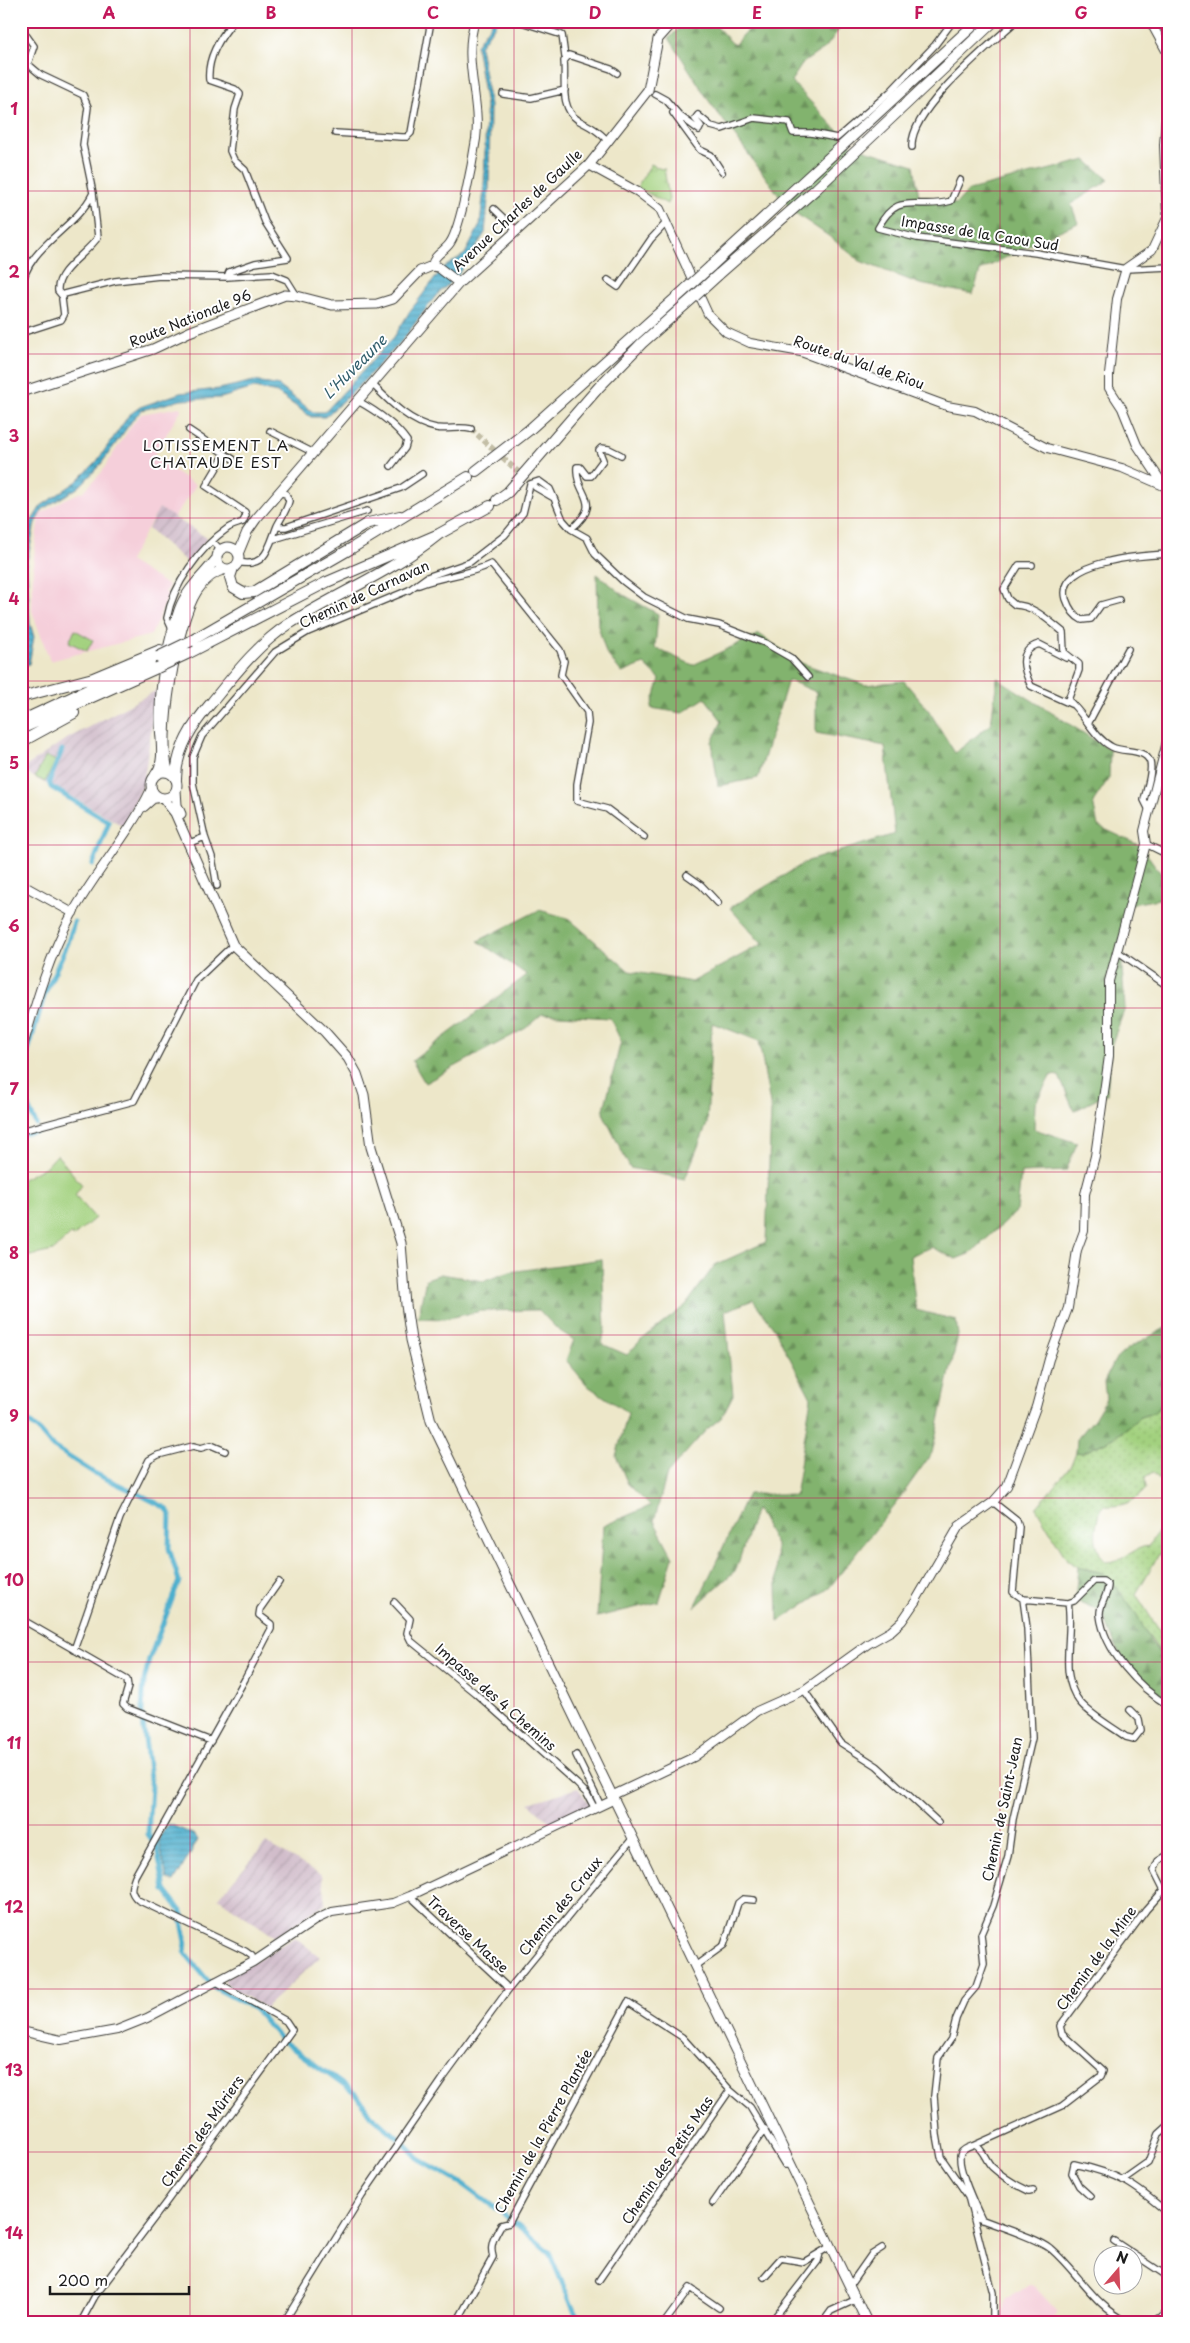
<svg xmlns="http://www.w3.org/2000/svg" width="1190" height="2343" font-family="'Playpen Sans',sans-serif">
	<defs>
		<pattern id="industrial-furrows" width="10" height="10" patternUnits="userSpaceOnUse" patternTransform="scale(1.25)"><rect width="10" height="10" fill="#d1bdcb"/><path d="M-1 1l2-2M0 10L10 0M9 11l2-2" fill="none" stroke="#b3a2ae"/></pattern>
		<pattern id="grass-dots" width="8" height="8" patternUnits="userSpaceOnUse" patternTransform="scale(1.25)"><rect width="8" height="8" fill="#a3d17f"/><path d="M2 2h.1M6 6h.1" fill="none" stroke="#8cb36d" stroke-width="1.8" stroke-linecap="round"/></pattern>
		<pattern id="forest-firs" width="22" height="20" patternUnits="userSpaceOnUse" patternTransform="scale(1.25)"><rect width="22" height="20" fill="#82b36e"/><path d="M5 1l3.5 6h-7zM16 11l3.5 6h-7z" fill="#6a915a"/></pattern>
		<pattern id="park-tufts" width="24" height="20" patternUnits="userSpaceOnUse" patternTransform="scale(1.25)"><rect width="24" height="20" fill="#a3d17f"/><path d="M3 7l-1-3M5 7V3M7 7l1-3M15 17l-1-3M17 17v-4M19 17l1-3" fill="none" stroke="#8cb36d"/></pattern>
		<pattern id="water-rules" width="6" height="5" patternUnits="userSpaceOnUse" patternTransform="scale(1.25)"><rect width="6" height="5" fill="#4eafcd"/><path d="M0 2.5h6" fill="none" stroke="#408ea6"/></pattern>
	</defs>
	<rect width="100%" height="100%" fill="#fff"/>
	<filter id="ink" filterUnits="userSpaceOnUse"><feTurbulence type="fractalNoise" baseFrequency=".02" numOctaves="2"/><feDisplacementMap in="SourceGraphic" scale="10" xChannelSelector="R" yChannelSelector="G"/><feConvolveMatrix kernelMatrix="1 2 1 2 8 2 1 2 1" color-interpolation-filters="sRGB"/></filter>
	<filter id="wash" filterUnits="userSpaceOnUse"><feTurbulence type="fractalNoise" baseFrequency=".0096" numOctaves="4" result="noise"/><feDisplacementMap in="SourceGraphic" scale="20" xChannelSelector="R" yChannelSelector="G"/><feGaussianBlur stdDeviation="1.12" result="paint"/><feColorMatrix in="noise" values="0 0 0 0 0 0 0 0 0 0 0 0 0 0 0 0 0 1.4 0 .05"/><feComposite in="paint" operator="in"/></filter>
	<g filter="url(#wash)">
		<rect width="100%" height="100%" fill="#ede7c9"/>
		<path fill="#f5cfda" d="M180 407 181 410 153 457 196 485 174 518 159 508 129 561 169 586 165 592 169 595 151 635 50 661 32 611 33 566 39 515 65 499 84 491 101 473 133 423 141 414Z
			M1029 2284 1035 2287 1058 2312 1049 2322H1001L1005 2300Z"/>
		<path fill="url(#industrial-furrows)" d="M159 508 207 538 198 552 192 556 189 564 148 529Z
			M157 690 143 786 123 826 47 782 46 784 21 770 63 741Z
			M578 1788 592 1807 552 1824 529 1803Z
			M266 1843 322 1875 326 1903 275 1937 218 1898Z
			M295 1937 320 1957 265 2008 232 1989 223 1980Z"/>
		<path fill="url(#grass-dots)" stroke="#60764e" d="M1169 1399V1493L1166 1487 1153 1472 1145 1477 1146 1489C1133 1503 1122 1507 1103 1506 1094 1523 1091 1547 1106 1562 1124 1562 1135 1546 1149 1546 1153 1534 1164 1528 1169 1517V1549L1162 1554H1159L1136 1594 1169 1646V1666L1111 1580 1099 1572 1078 1567 1067 1560 1036 1508 1070 1467 1076 1452 1083 1453 1114 1438 1140 1417 1153 1413Z"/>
		<path fill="url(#forest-firs)" stroke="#4f6845" d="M687 21H711L734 45 756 21H845L826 47 803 63 791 81 852 146 914 165 919 197 956 204 969 190 1086 160 1109 180 1071 204 1078 223 1043 238 980 271 973 294 920 284 860 261 830 237 795 213 778 194 709 101 669 38Z
			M597 574 622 594 658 614 655 648 693 665 759 634 801 663 865 685 904 681 929 711 955 753 991 724 997 678 1110 750 1109 778 1093 802 1098 826 1141 846 1169 885V897L1127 905 1122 967 1125 1008 1111 1046 1107 1094 1074 1111 1059 1076 1051 1075 1035 1104 1034 1129 1077 1143 1066 1171 1021 1173 1017 1211 971 1253 956 1259 931 1247 910 1256 916 1310 956 1320 958 1335 932 1453 897 1502 829 1588 778 1622 776 1545 756 1508 736 1570 695 1607 748 1494H783L795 1496 811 1398 774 1328 753 1300 725 1311 733 1395 721 1418 706 1430 667 1474 654 1521 673 1557 659 1602 597 1617 603 1526 650 1506 628 1484 616 1456 628 1413 588 1386 566 1360 574 1340 557 1329 539 1310 481 1311 444 1319 418 1318 426 1279 441 1274 484 1281 510 1272 602 1259 605 1328 602 1344 627 1355 640 1341 686 1305 715 1265 766 1242 771 1110 759 1041 712 1023 707 1124 685 1179 630 1168 603 1113 621 1041 610 1018 542 1014 526 1028 425 1083 412 1061 527 975 478 941 539 910 568 918 629 971 692 982 762 944 730 908 808 861 895 834 885 746 816 733V692L788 680 758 778 718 786 712 742 722 721 705 698 682 713 651 708 660 679 644 664 622 673 606 653 598 626Z
			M1169 1326V1399L1153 1413 1140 1417 1114 1438 1082 1453 1076 1452 1077 1439 1094 1419 1106 1399 1104 1382 1115 1360 1127 1349Z
			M1078 1567 1099 1572 1111 1580 1137 1615 1151 1642 1169 1666V1700C1130 1671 1117 1658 1103 1612L1075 1600Z"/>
		<path fill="url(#park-tufts)" stroke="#60764e" d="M651 164 661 169 664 168 669 199 667 204 637 187Z"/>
		<path fill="#a3d17f" stroke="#60764e" d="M75 630 93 640 87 651 69 642Z
			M46 756 56 761 45 782 35 777Z
			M57 1155 82 1185 75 1195 95 1218 73 1237 71 1234 53 1251 21 1258V1180L47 1166Z"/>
		<path fill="url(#water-rules)" stroke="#356674" d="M493 21H498L480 46 490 105 489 190 485 233 458 275 435 297 401 342 353 392 325 417H311L277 393 254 388 221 398 181 400 142 410 134 418 101 464 79 487 43 509 35 523 27 562 30 623 34 637 29 664 21 667 27 636 24 624 22 560 31 522 41 506 76 482 97 461 129 415 140 407 180 393 219 389 254 381 279 386 313 412H325L394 337 410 311 443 268 465 254 480 225 484 189 486 106 476 45Z
			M169 1824 195 1835 198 1840 174 1882 167 1879 159 1840 160 1836Z"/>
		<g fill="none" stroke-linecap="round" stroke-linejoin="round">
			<path stroke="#4eafcd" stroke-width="5" d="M62 750 49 782 51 787 109 822 93 864
				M21 1075 45 993 68 943 74 922
				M21 1092 36 1124
				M21 1134 38 1131
				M21 1415 39 1431 52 1446 94 1473 130 1490
				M133 1491 166 1508 170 1513 169 1548 179 1581 149 1660 144 1681 142 1711
				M142 1715 151 1787 148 1834 152 1840
				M156 1842 165 1890 183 1914V1919
				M182 1922 186 1942 185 1953 209 1982
				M212 1986 255 2009 281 2040
				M284 2042 357 2095 369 2113 398 2138
				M402 2141 419 2159 463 2184 511 2220
				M513 2221 549 2252 575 2313 584 2322"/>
		</g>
	</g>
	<g filter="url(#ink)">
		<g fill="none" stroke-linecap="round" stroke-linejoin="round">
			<path stroke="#c3bea6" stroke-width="5.5" stroke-dasharray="5.5 3" stroke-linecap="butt" d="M471 429 534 486"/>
			<g stroke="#3b3a36" stroke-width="8">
				<path id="street" d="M518 21 562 35 565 57
					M503 94 531 98 565 90
					M655 94 666 100 680 116 699 130 701 126 695 119 698 115 711 126 722 129 754 118 789 122 793 133H811L837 138 891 91 935 45 953 21
					M673 113 700 150 711 155 722 172
					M335 133 402 137H407L411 133 431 21
					M607 140C596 129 591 127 578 120 559 108 566 80 564 61L569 55 611 69 617 73
					M912 147C909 110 990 45 1016 21
					M960 180 951 201C917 211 898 189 878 228L917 238 1036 253 1126 269 1169 267
					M494 209 517 231
					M227 277 229 272 255 263 288 258 265 222 245 170 234 160 230 151 235 109 240 94 235 89 209 80C207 58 220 37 234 21
					M608 280 618 287 651 239 667 222
					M21 289C27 245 75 230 93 193L83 145 88 107 83 95 41 75 28 64 34 46 24 32V21
					M63 297 58 291C56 270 88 253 98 237L93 193
					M21 333 61 320 64 315 62 299 64 294 115 281 160 276 227 277 272 274 287 280 297 296
					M372 384C390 402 410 423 436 428 448 430 459 426 471 429
					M358 401C376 411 395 424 407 441L405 448 391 466
					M270 431 314 453
					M225 454 233 459
					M535 487 554 498 563 520 571 529 587 538 595 554 623 581 644 597 688 619 719 625 765 643 791 658 808 677
					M277 527H286L401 488 422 474
					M571 529C605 501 575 496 577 467H580L587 476H591L603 460 599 450 601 448 609 449 621 455
					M274 539 367 511
					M213 542 221 550
					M238 562C266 569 269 546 277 526 281 518 287 510 289 501L286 494 278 492
					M1032 565H1019L1004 589 1008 599 1015 605C1033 605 1049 621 1063 632L1064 652 1079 664V670L1068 700C1084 713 1093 737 1112 747 1124 753 1145 748 1150 762 1153 772 1146 790 1144 800L1149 810
					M419 585C442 576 469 575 491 564L560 650 564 661 561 675 587 712 588 723 577 784V801L607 809 644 837
					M1119 600 1101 605 1091 619 1082 620C1074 616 1069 608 1066 599 1055 560 1146 555 1169 554
					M173 631 167 618C173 585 200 547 228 528 232 525 238 524 243 522L246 515 245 512 206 486 225 454 189 430
					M1066 658 1039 644C1016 651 1024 671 1031 686L1071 704
					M1089 722 1128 649
					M205 837 212 857 217 886
					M192 842 205 837 193 783V757L202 736 275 652 308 632 409 590 427 577 470 562 505 535 523 513 530 484 539 481 550 489 554 498
					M1146 844 1164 853 1169 852
					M687 875 701 885 718 903
					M1117 951 1169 987
					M21 1131 134 1101 196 980 233 945
					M993 1502 1017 1521 1019 1527 1013 1592 1023 1599 1027 1628 1032 1738 1013 1819 1008 1856 993 1906 981 1934 984 1964 976 1987 964 2001 956 2019 951 2039 938 2058 934 2096 937 2135 941 2157 968 2196 993 2293V2322
					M1023 1599 1068 1603C1074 1634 1058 1674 1079 1701 1090 1715 1111 1726 1126 1737L1134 1739 1141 1730 1139 1719 1130 1710
					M394 1602 410 1619 407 1633 411 1641 475 1693 577 1784 587 1794 595 1809
					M1068 1603 1074 1601 1094 1581H1103L1108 1585C1108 1596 1099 1604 1100 1615 1104 1651 1139 1688 1169 1706
					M21 1619 127 1680 128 1687 123 1704 127 1708 211 1741
					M74 1650 120 1518 149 1460 158 1455 193 1446 201 1448 211 1445 225 1451
					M804 1690 841 1743 877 1766 938 1822
					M576 1755 601 1806
					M410 1896 505 1985 508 1990
					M253 1962 252 1956 245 1951 138 1900C129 1892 131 1887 135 1876L245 1679 271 1629V1624L259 1615 260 1609 279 1582
					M695 1966 724 1945 738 1903 743 1899 754 1900
					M975 2145 1062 2106 1101 2076 1103 2071 1062 2034 1060 2026 1146 1910 1164 1890 1154 1870 1158 1861 1169 1854
					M1124 2179 1148 2162 1159 2134 1169 2125
					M1090 2196 1079 2186 1072 2173 1074 2164C1120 2174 1134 2184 1169 2214
					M713 2203 765 2129
					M973 2216C993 2225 1036 2237 1051 2249 1078 2272 1094 2306 1128 2322
					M982 2220C976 2207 955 2165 961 2153 964 2148 970 2147 975 2145 984 2150 985 2160 992 2167 1003 2177 1016 2185 1029 2191L1033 2190
					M1114 2241 1167 2276
					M764 2277 781 2258 804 2262 831 2246
					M599 2280 730 2090
					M850 2285 871 2255 882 2248
					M81 2322 95 2296 167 2201 292 2030 286 2021 215 1981
					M284 2322 362 2196 442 2080 508 1990 632 1839
					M457 2322 493 2257C489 2244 495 2236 501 2225L509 2223 628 2002 682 2037 730 2090 750 2107 785 2165H792
					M665 2322 690 2288 719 2308
					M771 2322 818 2261 820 2253
					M823 2322 831 2311 857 2299
					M1140 2322 1160 2318 1168 2310 1166 2287 1169 2272"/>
			</g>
			<g stroke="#3b3a36" stroke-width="10">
				<path id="secondary" d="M1150 21 1169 56
					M589 165 638 192 660 209 708 314 726 332 750 343 801 352 947 406 975 411 1047 448 1122 468 1166 487
					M432 266C434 254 444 252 450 243 461 227 473 159 476 139 481 99 462 60 475 21
					M1165 487 1137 445 1122 408 1109 388V375L1117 299 1126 268 1152 250 1167 218 1164 145 1169 76
					M144 807 153 799 159 798
					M21 884 73 913
					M21 1053C35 1005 48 958 72 914 96 871 130 834 151 789
					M611 1796 694 1757 757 1711 804 1690 868 1644 891 1631 902 1621 915 1602 959 1526 993 1502 1007 1486 1036 1407 1049 1359 1068 1308 1077 1250 1084 1231 1085 1194 1095 1156 1109 1056V981L1146 844 1144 831 1169 734
					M21 2031 61 2040 117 2030 147 2018 253 1962 317 1919 332 1912 393 1903 410 1896 613 1800"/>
			</g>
			<g stroke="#3b3a36" stroke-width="11">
				<path id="primary" d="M21 392 153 349 189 332 285 295 297 296 332 305 377 304 393 299 420 271 432 266 438 267 459 283
					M217 558a11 11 0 1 1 22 0a11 11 0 1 1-22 0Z
					M238 554 247 532 256 519 459 283 589 165 648 90 658 39 674 21
					M151 785a13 13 0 1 1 26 0a13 13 0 1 1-26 0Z
					M169 773C156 740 177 621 197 591 204 580 213 572 226 569
					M155 775C166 762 160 739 160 723 159 686 167 645 179 610 187 588 203 576 217 558
					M176 790 177 805 181 814
					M164 799 175 813 233 945 325 1032 348 1058 357 1074 364 1095 371 1147 401 1243 406 1305 411 1340 431 1421 867 2322"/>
			</g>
			<g stroke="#3b3a36" stroke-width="12">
				<path id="highway" d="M710 267 978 21
					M718 275 816 189 994 21
					M476 471 529 430 687 288
					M497 500 508 492 599 387 642 343 695 296
					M233 568 230 577 233 587 243 593 254 592 368 523 400 516
					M191 641 352 548 468 477
					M189 653 327 582 439 534 490 506
					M21 697 93 678 160 650
					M21 721 158 657
					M21 729 157 668
					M21 742 74 713
					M176 779C176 749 193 724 212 702 235 674 258 644 289 624 338 593 393 571 439 534"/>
			</g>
			<use href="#street" stroke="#fff" stroke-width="5.5"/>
			<use href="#secondary" stroke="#fff" stroke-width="8"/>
			<use href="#primary" stroke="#fff" stroke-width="9"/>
			<use href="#highway" stroke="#fff" stroke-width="10"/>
			<g stroke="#3b3a36" stroke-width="12" stroke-linecap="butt">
				<path id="highway-bridge" d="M687 288 710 267
					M695 296 718 275
					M158 657 191 641
					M157 668 189 653"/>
			</g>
			<use href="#highway-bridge" stroke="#fff" stroke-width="10"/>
		</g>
	</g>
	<path fill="none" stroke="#c2185b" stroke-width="1" stroke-opacity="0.55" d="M190 21V2322M352 21V2322M514 21V2322M676 21V2322M838 21V2322M1000 21V2322M21 191H1169M21 354H1169M21 518H1169M21 681H1169M21 845H1169M21 1008H1169M21 1172H1169M21 1335H1169M21 1498H1169M21 1662H1169M21 1825H1169M21 1989H1169M21 2152H1169"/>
	<g text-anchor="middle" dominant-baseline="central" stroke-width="4" stroke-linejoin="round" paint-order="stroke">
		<g font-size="14" fill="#1c1c1c" stroke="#fff">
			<text transform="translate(517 210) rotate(-43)">Avenue Charles de Gaulle</text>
			<text transform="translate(980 233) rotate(9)">Impasse de la Caou Sud</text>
			<text transform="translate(190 318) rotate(-22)">Route Nationale 96</text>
			<text transform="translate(859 362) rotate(19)">Route du Val de Riou</text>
			<text transform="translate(364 594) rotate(-25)">Chemin de Carnavan</text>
			<text transform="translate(496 1697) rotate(41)">Impasse des 4 Chemins</text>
			<text transform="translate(1002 1809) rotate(-78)">Chemin de Saint-Jean</text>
			<text transform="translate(560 1906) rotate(-51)">Chemin des Craux</text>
			<text transform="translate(468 1934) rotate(43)">Traverse Masse</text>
			<text transform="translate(1096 1958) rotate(-54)">Chemin de la Mine</text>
			<text transform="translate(202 2131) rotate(-55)">Chemin des Mûriers</text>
			<text transform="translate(543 2131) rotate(-61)">Chemin de la Pierre Plantée</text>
			<text transform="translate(667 2160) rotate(-56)">Chemin des Petits Mas</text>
		</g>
		<g font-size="15" font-style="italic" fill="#325e6c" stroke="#fff">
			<text transform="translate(354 366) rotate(-45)">L'Huveaune</text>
		</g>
		<g font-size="15" letter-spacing="1" fill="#1c1c1c" stroke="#fff">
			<text x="216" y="444">LOTISSEMENT LA<tspan x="216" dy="17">CHATAUDE EST</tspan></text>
		</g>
	</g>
	<rect width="1190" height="2343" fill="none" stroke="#fff" stroke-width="55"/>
	<g transform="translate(1118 2270) rotate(19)"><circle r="24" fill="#ffffff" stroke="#a4a4a4"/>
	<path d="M0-4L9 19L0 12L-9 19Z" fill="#d1495b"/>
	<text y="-8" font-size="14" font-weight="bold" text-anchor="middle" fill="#1c1c1c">N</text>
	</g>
	<path d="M50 2286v8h139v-8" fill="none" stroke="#1c1c1c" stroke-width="2.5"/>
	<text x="58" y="2286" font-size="15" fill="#1c1c1c" stroke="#ffffff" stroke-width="4" paint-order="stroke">200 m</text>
	<rect x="28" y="28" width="1134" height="2288" fill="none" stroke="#c2185b" stroke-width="2"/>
	<g font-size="16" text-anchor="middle" font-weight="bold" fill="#c2185b">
		<text x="109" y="19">A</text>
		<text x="271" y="19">B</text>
		<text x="433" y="19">C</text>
		<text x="595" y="19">D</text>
		<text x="757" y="19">E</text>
		<text x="919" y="19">F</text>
		<text x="1081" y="19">G</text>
		<text x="14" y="115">1</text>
		<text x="14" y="278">2</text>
		<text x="14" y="442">3</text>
		<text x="14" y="605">4</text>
		<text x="14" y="769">5</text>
		<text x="14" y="932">6</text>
		<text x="14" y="1095">7</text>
		<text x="14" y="1259">8</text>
		<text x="14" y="1422">9</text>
		<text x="14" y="1586">10</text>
		<text x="14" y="1749">11</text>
		<text x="14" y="1913">12</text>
		<text x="14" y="2076">13</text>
		<text x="14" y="2239">14</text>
	</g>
</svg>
